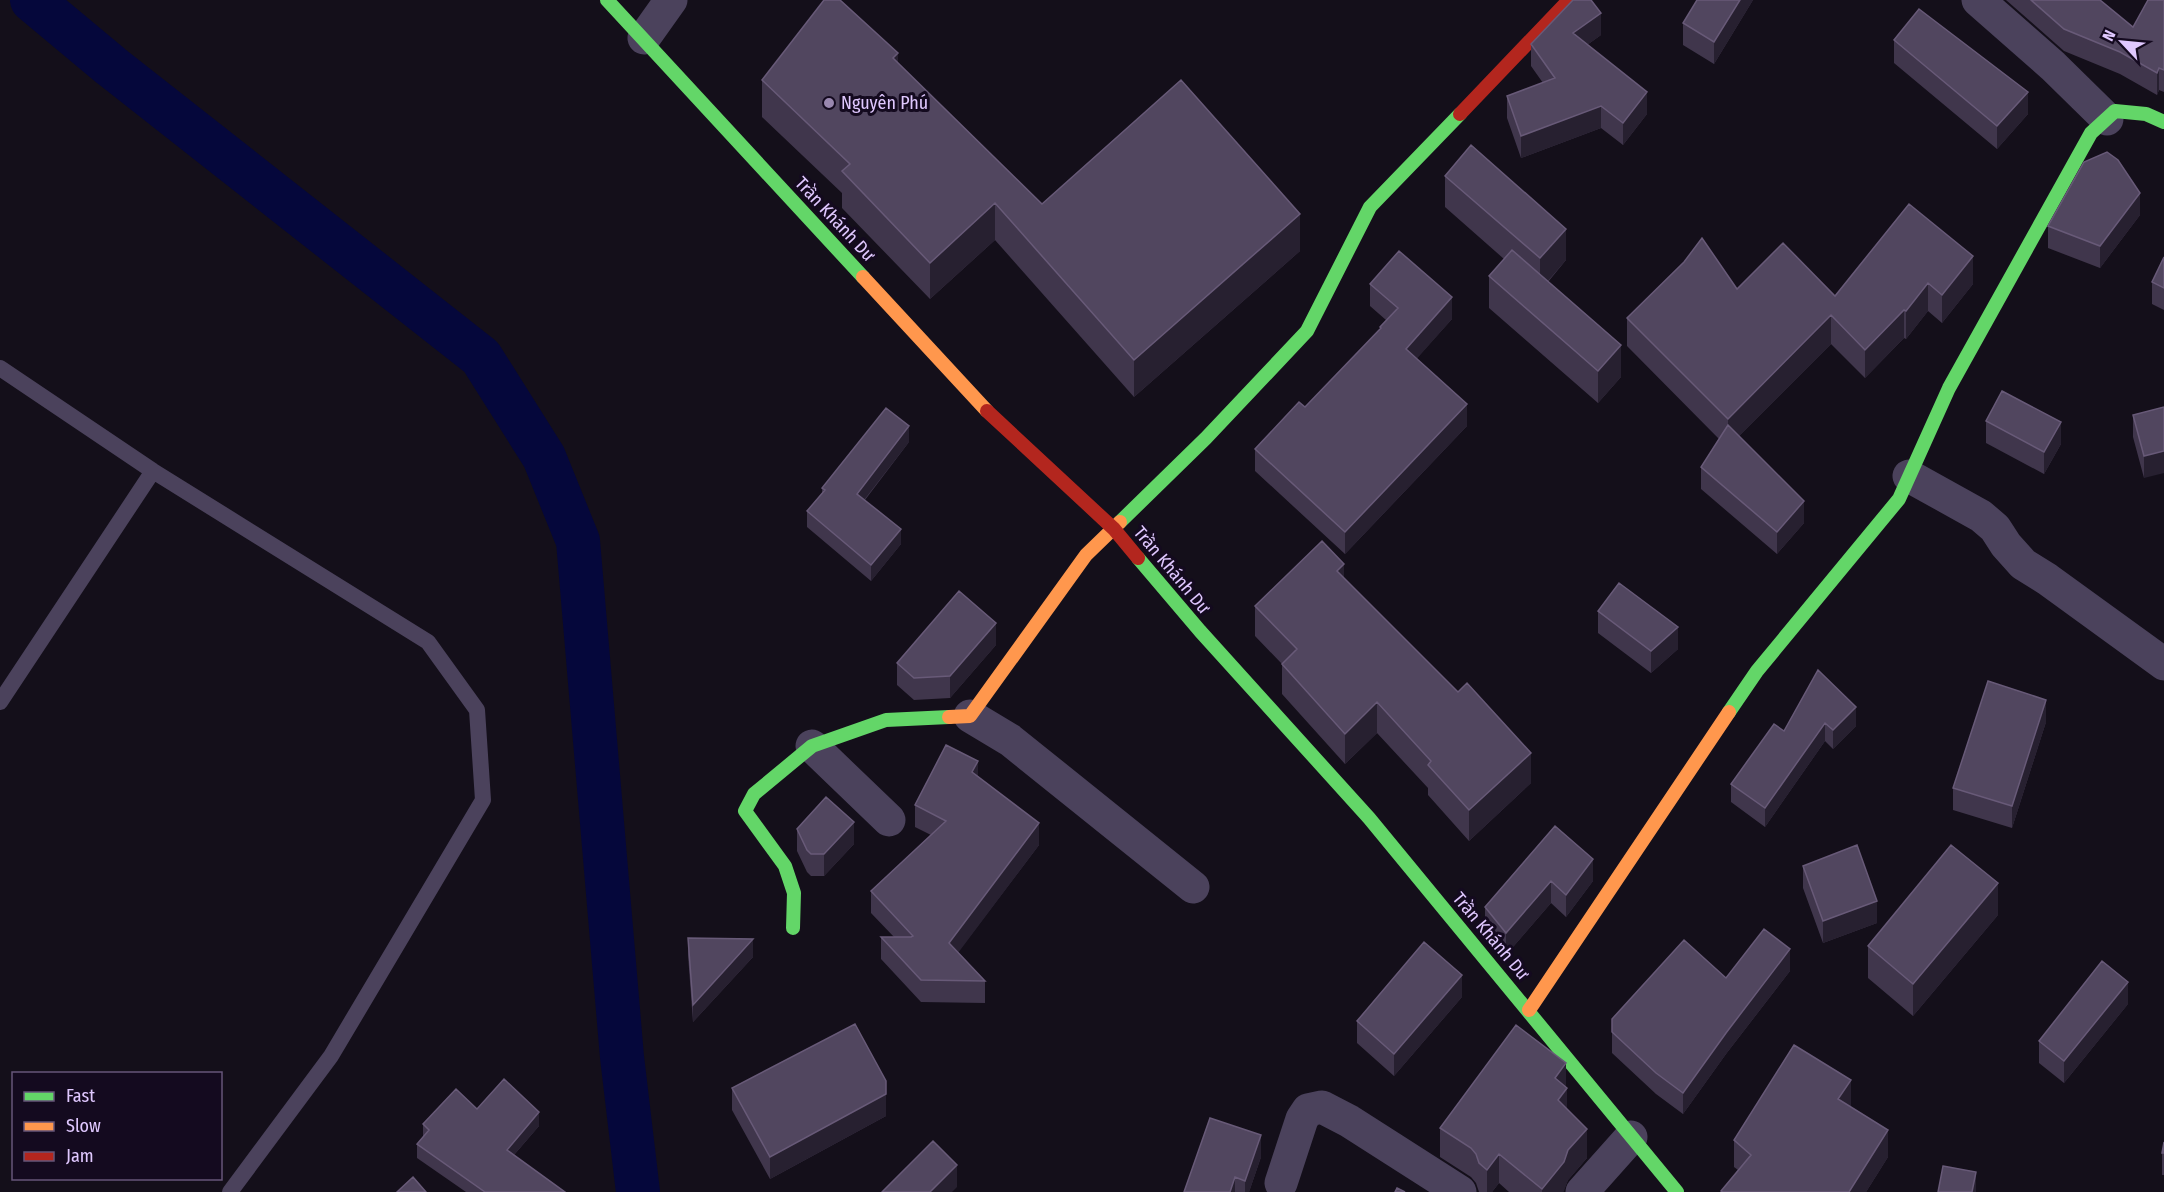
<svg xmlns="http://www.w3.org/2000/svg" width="2164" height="1192" font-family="'Fira Sans Condensed',sans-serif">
	<rect width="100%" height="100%" fill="#140f1a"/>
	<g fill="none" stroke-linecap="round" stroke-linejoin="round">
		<path stroke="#05073b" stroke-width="44" d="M32 0 111 66 481 357 544 457 578 541 622 1057 638 1192"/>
		<path stroke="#4b425c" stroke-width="16" d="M0 368 153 471 428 642 477 710 483 800 331 1056 230 1192
			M0 702 153 471"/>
		<path stroke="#4b425c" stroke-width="33" d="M1978 0 2053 66 2107 119
			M644 38 671 0
			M1909 476 1981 516 1995 528 2006 545 2023 564 2047 579 2164 664
			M970 716 1010 740 1193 887
			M812 746 889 820
			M1281 1183 1302 1119 1308 1110 1322 1107 1349 1121 1460 1192
			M1582 1192 1631 1137"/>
		<path stroke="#63d668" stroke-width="14" d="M607 0 863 277
			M1120 522 1206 438 1307 331 1370 207 1460 114
			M1138 558 1200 631 1369 818 1677 1192
			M1729 712 1757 671 1899 499 1949 388 2091 133 2115 111 2146 114 2164 122
			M793 928 794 893 785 866 745 811 754 794 812 746 886 720 949 717"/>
		<path stroke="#ff974d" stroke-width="14" d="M863 277 987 411
			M949 717 970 716 1086 555 1120 522
			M1529 1010 1729 712"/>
		<path stroke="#b3261e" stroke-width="14" d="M1460 114 1569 0
			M987 411 1114 529 1138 558"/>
	</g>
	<path fill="#40364c" d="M1697 0H1753L1714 64 1683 45V23Z
		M2006 0H2100L2133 27 2164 0V92L2159 90 2157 95 2120 74 2064 51Z
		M1601 35 1587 45 1647 114 1623 145 1601 128 1521 158 1507 118V96L1543 83 1531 66V44Z
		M1894 40 2028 114 1997 149 1894 63Z
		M898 63 1042 204 1300 251 1134 397 995 240 930 299 842 208V193L762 117V80Z
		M1445 176 1566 260 1548 282 1621 377 1598 403 1489 308V276L1504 259 1445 207Z
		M1909 204 1973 284 1942 323 1928 311 1906 339 1904 338 1865 378 1831 344 1739 436 1804 523 1777 554 1701 489V467L1719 439 1627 346V318L1737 289 1835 296Z
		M2140 215 2100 268 2048 248V226Z
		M2164 257V310L2152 304V282Z
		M1370 284 1452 319 1416 359 1467 426 1345 554 1255 471V449L1305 407 1380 330V327L1386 320 1370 306Z
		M2164 407 2144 478 2133 437V415Z
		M1986 421 2061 444 2044 474 1986 443Z
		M909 442 865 500 901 544 871 581 807 527V511L822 493V488Z
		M1344 578 1531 783 1469 841 1428 795V788L1377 733 1345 764 1282 694V664L1255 636V606Z
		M1598 611 1678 649 1651 673 1598 633Z
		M996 645 950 698 914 700 897 685V663Z
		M1818 670 1856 726 1833 749 1825 741 1765 827 1731 802V784L1784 731Z
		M2046 722 2012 828 1953 810V788Z
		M978 776 1039 845 958 952 985 981V1003L921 1002 881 959V937H894L871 913V891L931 835 915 827V805Z
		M1555 826 1593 881 1566 917 1551 903 1506 955 1485 929V907Z
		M797 829 854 844 824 876H811L807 872 797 851Z
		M1803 866 1877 923 1823 943 1803 888Z
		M1998 915 1913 1016 1868 978V946Z
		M688 938 753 957 693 1022 688 955Z
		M1790 971 1726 1054 1683 1114 1656 1094 1612 1053V1019L1726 978Z
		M1462 997 1394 1076 1357 1043V1021Z
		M2128 1004 2064 1083 2039 1063V1041Z
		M1566 1086 1567 1110 1587 1158 1568 1180 1563 1192H1509L1499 1183 1492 1192H1479L1476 1183 1471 1177 1440 1157V1128Z
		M732 1088 886 1116 770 1179 732 1110Z
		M1850 1107 1888 1157 1866 1192H1721L1738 1170 1734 1167V1140Z
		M477 1109 539 1126 514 1155 565 1192H466L417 1158V1144L423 1137V1124Z
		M2164 1142V1175H2162V1153Z
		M1261 1157 1249 1192H1184Z"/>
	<path fill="#272030" d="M1740 0H1753L1714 64V42Z
		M1601 13V35L1573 55V33Z
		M898 53V90L893 58Z
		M2159 68V90L2157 95V73Z
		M1647 92V114L1623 145V123Z
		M2028 92V114L1997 149V126Z
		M1601 106V128L1521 158V136Z
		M2140 193V215L2100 268V246Z
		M995 203V240L930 299V263Z
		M1300 214V251L1134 397V360Z
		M1566 229V260L1540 290V258Z
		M1973 256V284L1942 323V295Z
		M1928 283V311L1906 339V311Z
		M1452 297V319L1406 371V349Z
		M1904 310V338L1865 378V350Z
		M1831 315V344L1728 447V419Z
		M1621 345V377L1598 403V371Z
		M1467 404V426L1345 554V532Z
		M2061 422V444L2044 474V452Z
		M909 426V442L857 509V494Z
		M2164 451V473L2144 478V456Z
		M1804 501V523L1777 554V532Z
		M901 529V544L871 581V565Z
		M1344 564V594L1337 571Z
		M996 623V645L950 698V676Z
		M1678 627V649L1651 673V651Z
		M2046 700V722L2012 828V806Z
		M1377 702V733L1345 764V734Z
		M1856 707V726L1833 749V730Z
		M1825 723V741L1765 827V808Z
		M1531 753V783L1469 841V810Z
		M978 761V783L972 772Z
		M854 822V844L824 876V854Z
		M1039 823V845L949 965V943Z
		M1593 859V881L1566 917V895Z
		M1551 881V903L1506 955V933Z
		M1998 883V915L1913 1016V984Z
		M1877 901V923L1823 943V921Z
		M753 939V957L693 1022V1005Z
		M1790 949V971L1726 1054 1683 1114V1093L1726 1033Z
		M1462 975V997L1394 1076V1054Z
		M2128 982V1004L2064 1083V1061Z
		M1566 1063V1089L1567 1088V1117L1558 1103 1555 1078Z
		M1851 1080V1106L1838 1126V1099Z
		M886 1094V1116L770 1179V1157Z
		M539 1112V1126L507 1163V1150Z
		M1587 1129V1158L1568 1180 1564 1191 1563 1192H1542V1189L1568 1150Z
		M1888 1130V1157L1866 1192H1849Z
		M1261 1135V1157L1249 1192H1245V1181Z
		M1499 1154V1183L1492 1192H1487V1170Z
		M957 1165V1187L952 1192H930Z
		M1976 1172V1192H1972Z
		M1235 1177V1192H1230Z"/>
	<path fill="#51465f" stroke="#685a78" stroke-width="1.5" d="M824 0H840L898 53 893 58 1042 204 1181 80 1300 214 1134 360 995 203 930 263 842 171 850 164 762 80Z
		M1573 0H1591L1601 13 1573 33 1647 92 1623 123 1601 106 1521 136 1507 96 1555 78 1531 44Z
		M1697 0H1740L1714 42 1683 23Z
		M2031 0H2100L2133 27 2148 0H2164V70L2159 68 2157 73 2120 52 2064 29Z
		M1919 9 2028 92 1997 126 1894 40Z
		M1471 145 1566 229 1540 258 1445 176Z
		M2107 152 2118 160 2140 193 2100 246 2048 226 2084 162Z
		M1909 204 1973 256 1942 295 1928 283 1906 311 1904 310 1865 350 1831 315 1728 419 1627 318 1684 262 1702 238 1737 289 1783 243 1835 296Z
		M1512 250 1621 345 1598 371 1489 276Z
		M1399 251 1452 297 1406 349 1467 404 1345 532 1255 449 1299 402 1305 407 1381 328 1380 327 1398 308 1370 284Z
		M2164 257V288L2152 282Z
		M2002 391 2061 422 2044 452 1986 421Z
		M2164 407V451L2144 456 2133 415Z
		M886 408 909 426 857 494 901 529 871 565 807 511 825 490 822 488Z
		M1728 425 1804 501 1777 532 1701 467Z
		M1322 541 1344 564 1337 571 1458 692 1467 683 1531 753 1469 810 1428 765 1431 761 1377 702 1345 734 1282 664 1297 649 1255 606Z
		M1619 583 1678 627 1651 651 1598 611Z
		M959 591 996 623 950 676 914 678 897 663Z
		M1818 670 1856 707 1833 730 1825 723 1765 808 1731 784 1774 724 1784 731Z
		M1988 681 2046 700 2012 806 1953 788Z
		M946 745 978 761 972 772 1039 823 949 943 985 981 921 980 881 937H911L913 936 871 891 946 821 915 805Z
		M826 797 854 822 824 854H811L807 850 797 829Z
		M1555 826 1593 859 1566 895 1551 881 1506 933 1485 907Z
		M1857 845 1877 901 1823 921 1803 866Z
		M1951 845 1998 883 1913 984 1868 946Z
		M1764 929 1790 949 1726 1033 1683 1093 1656 1073 1612 1032V1019L1684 940 1726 978Z
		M688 938 753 939 693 1005Z
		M1424 942 1462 975 1394 1054 1357 1021Z
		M2102 961 2128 982 2064 1061 2039 1041Z
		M855 1024 886 1081V1094L770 1157 732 1088Z
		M1516 1025 1566 1063 1555 1078 1567 1088 1558 1100 1587 1129 1568 1150 1564 1162 1542 1189 1499 1154 1487 1170 1479 1163 1476 1154 1471 1148 1440 1128Z
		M1794 1045 1851 1080 1838 1099 1888 1130 1849 1192H1723L1721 1191 1751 1155 1734 1140Z
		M504 1079 539 1112 507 1150 565 1192H485L417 1144 429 1130 423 1124 456 1089 477 1109Z
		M1210 1118 1261 1135 1245 1181 1235 1177 1230 1192H1184Z
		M933 1141 957 1165 930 1192H882Z
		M2164 1142V1153H2162Z
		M1943 1166 1976 1172 1972 1192H1938Z
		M413 1177 426 1192H397Z
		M1397 1188 1405 1192H1395Z"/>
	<circle fill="#9987af" stroke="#140a1f" stroke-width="2" cx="829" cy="103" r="6"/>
	<g text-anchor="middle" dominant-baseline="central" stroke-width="6" stroke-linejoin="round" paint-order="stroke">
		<g font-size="18" fill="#e0c8ff" stroke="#140a1f" text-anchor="start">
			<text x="841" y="103">Nguyên Phú</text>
		</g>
		<g font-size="18" fill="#e0c8ff" stroke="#140a1f">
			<text transform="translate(835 219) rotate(47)">Trần Khánh Dư</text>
			<text transform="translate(1172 570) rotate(50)">Trần Khánh Dư</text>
			<text transform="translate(1491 936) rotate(50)">Trần Khánh Dư</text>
		</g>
	</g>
	<rect x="12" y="1072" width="210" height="108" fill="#140a1f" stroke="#665679" stroke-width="1.5"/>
	<rect x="24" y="1092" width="30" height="9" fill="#63d668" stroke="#665679" stroke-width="1.5"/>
	<text x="66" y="1102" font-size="18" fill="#e0c8ff">Fast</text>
	<rect x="24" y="1122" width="30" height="9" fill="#ff974d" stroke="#665679" stroke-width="1.5"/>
	<text x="66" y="1132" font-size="18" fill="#e0c8ff">Slow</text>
	<rect x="24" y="1152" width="30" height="9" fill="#b3261e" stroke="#665679" stroke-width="1.5"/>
	<text x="66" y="1162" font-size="18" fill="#e0c8ff">Jam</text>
	<g transform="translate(2122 42) rotate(296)" stroke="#140a1f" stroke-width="4.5" paint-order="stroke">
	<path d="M0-4.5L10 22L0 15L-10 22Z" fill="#e0c8ff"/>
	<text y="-9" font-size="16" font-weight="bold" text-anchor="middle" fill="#e0c8ff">N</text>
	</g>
</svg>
